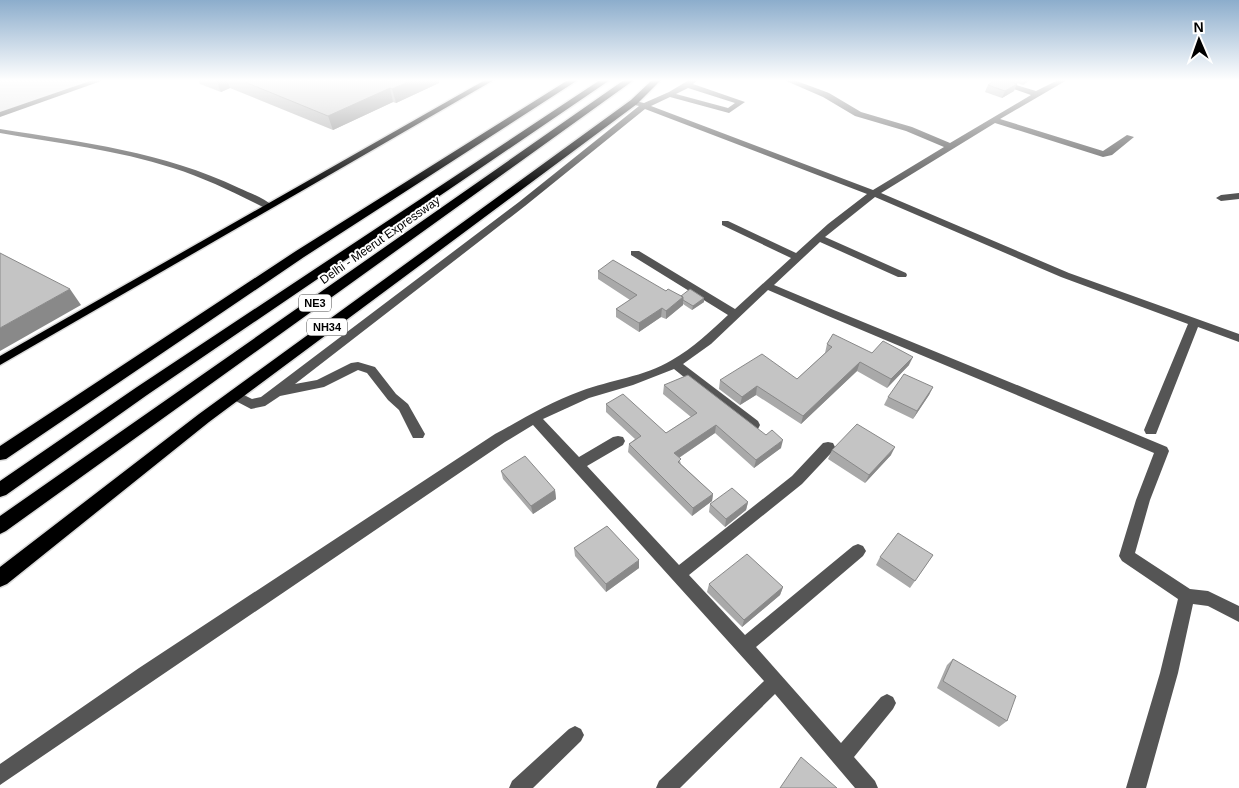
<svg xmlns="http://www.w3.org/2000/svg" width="1239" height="788" font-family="Helvetica,sans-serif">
	<rect width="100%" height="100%" fill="#fff"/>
	<path fill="#dcdcdc" d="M0 80H101L0 115Z"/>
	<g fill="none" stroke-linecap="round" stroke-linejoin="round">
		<g stroke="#dbdbdb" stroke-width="3">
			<path id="major" d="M485 80H494L0 365V356Z"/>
		</g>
		<g stroke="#dbdbdb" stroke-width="3">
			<path id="highway" d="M568 80H578L304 257 6 459 0 460V446L296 251Z
				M600 80H610L147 395 6 495 0 497V481L137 387Z
				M624 80H634L6 531 0 534V516Z
				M652 80H661L637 104 209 422 7 584 0 587V567L199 414 631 100Z"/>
		</g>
		<path fill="#555" fill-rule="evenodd" d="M93 80H104L0 117V112Z
			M689 80H698L693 84 745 102 729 113 670 97 651 106 873 190 944 147 906 131 855 116 823 97 784 80H794L829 93 861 112 912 127 950 143 1031 95 988 80H1000L1036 91 1058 80H1067L1000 119 1103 151 1127 135 1134 137 1112 155 1103 157 995 123 881 193 1069 273 1239 334V342L1198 327 1156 434H1146L1144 430 1188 324 1061 277 875 197 825 237 906 273 907 275 906 277H898L820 242 774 285C905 340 1036 392 1167 447L1169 451 1150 500 1135 553 1190 589 1208 591 1239 606V622L1208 606 1193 604 1178 673 1146 788H1126L1160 673 1178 599 1122 561 1119 556 1136 500 1154 453C1026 398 897 346 768 290L711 344 683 364 758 421 760 425 758 429H748L674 369 633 385 589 398 543 419 579 457 613 437 618 436 623 437 625 441 623 445 587 466 679 565 792 476 823 443 828 442 833 443 835 447 833 451 802 484 689 575 745 635 853 546 858 544 863 546 866 551 863 556 756 647 841 743 881 697 887 694 893 697 896 703 893 709 854 757 875 781 878 788H855L775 694 680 788H656L659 781 764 681 533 425 505 442 0 785V764L139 668 495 434C523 419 550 402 581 391 610 380 644 377 672 360 693 348 711 331 728 315L631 255V251H639L735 309 791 258 722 225V221H728L796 253 828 224 867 194 645 109 525 206 295 384 317 380 351 363 358 362 375 367 396 394 408 404 425 434 423 438H413L399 410 388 400 367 373 358 370 324 387 280 396 265 406 251 409 230 398 228 395 230 392 234 390 252 399 261 397 519 202 639 106 631 104V100L644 103 669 92ZM688 88 735 103 728 108 676 94Z
			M0 129C82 142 164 152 239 188 250 193 264 198 273 206L271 208H265C235 193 205 178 173 168 117 150 58 143 0 133Z
			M1239 193V199L1221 201 1216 198 1221 195Z
			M575 726 581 729 584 735 581 741 533 788H509L512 781 569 729Z"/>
		<use href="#major" fill="#000" fill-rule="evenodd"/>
		<use href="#highway" fill="#000" fill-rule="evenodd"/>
	</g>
	<path fill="#a9a9a9" d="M198 80H438L439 83 396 103 393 102 333 130 230 88 221 92 200 84Z
		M1008 80H1030L1023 85Z
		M988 85 1014 91 1002 98 985 92Z
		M598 271 666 291 704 302 692 310 683 304V305L666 319 661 317 639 332 616 317V309L630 300 598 279Z
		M827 344 872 353 909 365 887 388 857 371 801 424 756 395 740 405 719 389 720 380 797 379 825 353Z
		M664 385 781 448 754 468 715 433 679 458 681 464 713 494 712 501 692 516 628 452 629 444 635 439 606 412V404L666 433 691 417 663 394Z
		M933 387 929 395 913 419 884 405 888 397Z
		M832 450 891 455 865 483 828 459Z
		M501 471 555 490 556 499 533 514 503 479Z
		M748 502 746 510 725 527 709 512 710 504Z
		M574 548 639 568 606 592 575 556Z
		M933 555 910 588 876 565 880 557Z
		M709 584 783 587 780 595 742 627 707 592Z
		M953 659 1007 721 999 727 937 688 947 665Z"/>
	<path fill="#898989" d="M216 80H227L230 88 221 92Z
		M412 80H438L439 83 396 103 392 89Z
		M1025 80H1030L1023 85Z
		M1017 84 1014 91 1002 98 1005 91Z
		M390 88 393 102 333 130 328 116Z
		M70 289 81 305 0 351V328Z
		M683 297V305L666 319V311Z
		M704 298V302L692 310 693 306Z
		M662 308 661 317 639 332V323Z
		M913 357 909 365 887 388 891 379Z
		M860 362 857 371 801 424 803 416Z
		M757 386 756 395 740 405 742 397Z
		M933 387 929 395 913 419 917 411Z
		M716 425 715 433 674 461V453Z
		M783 440 781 448 754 468 756 460Z
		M895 447 891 455 865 483 869 475Z
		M555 490 556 499 533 514 531 506Z
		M713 494 712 501 692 516 693 508Z
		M748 502 746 510 725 527 726 519Z
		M639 560V568L606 592V584Z
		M783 587 780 595 742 627 744 620Z"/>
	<path fill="#c4c4c4" stroke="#898989" d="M240 80H412L392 89 390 88 328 116Z
		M995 80H1007L1017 84 1005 91 988 85Z
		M0 253 70 289 0 328Z
		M613 260 666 291 668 289 683 297 666 311 662 308 639 323 616 309 637 295 598 271Z
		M690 289 704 298 693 306 683 300V297L681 296Z
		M833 334 872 353 883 341 913 357 891 379 860 362 803 416 757 386 742 397 720 380 762 354 797 379 832 347 827 344Z
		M904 374 933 387 917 411 888 397Z
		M688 375 766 435 772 430 783 440 756 460 716 425 674 453 681 459 678 462 713 494 693 508 629 444 641 436 606 404 623 394 666 433 697 413 664 385Z
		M857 424 895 447 869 475 832 450Z
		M525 456 555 490 531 506 501 471Z
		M732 488 748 502 726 519 710 504Z
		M607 526 639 560 606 584 574 548Z
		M898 533 933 555 915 581 880 557Z
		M747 554 783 587 744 620 709 584Z
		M953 659 1016 696 1007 721 943 681Z
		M801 757 837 788H780Z"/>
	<linearGradient id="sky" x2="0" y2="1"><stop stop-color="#8cadcc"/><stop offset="0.42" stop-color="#fff"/><stop offset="1" stop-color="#fff" stop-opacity="0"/></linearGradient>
	<rect width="1239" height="191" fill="url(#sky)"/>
	<g text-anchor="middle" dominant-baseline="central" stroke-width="4" stroke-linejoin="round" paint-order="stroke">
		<g fill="#fff" stroke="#4c4c4c" stroke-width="1">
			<rect x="299" y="294.5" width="32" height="17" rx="4"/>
			<rect x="307" y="318.5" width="40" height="17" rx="4"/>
		</g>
		<g font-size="11" font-weight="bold" fill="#000">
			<text x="315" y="303">NE3</text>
			<text x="327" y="327">NH34</text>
		</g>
		<g font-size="12" fill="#000" stroke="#fff">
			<text transform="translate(380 240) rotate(-35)">Delhi - Meerut Expressway</text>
		</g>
	</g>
	<g transform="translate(1199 40) rotate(358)" stroke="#ffffff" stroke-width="4" paint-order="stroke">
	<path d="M0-4L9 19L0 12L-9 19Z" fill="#000000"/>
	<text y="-8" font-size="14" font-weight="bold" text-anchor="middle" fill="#000000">N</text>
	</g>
</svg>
